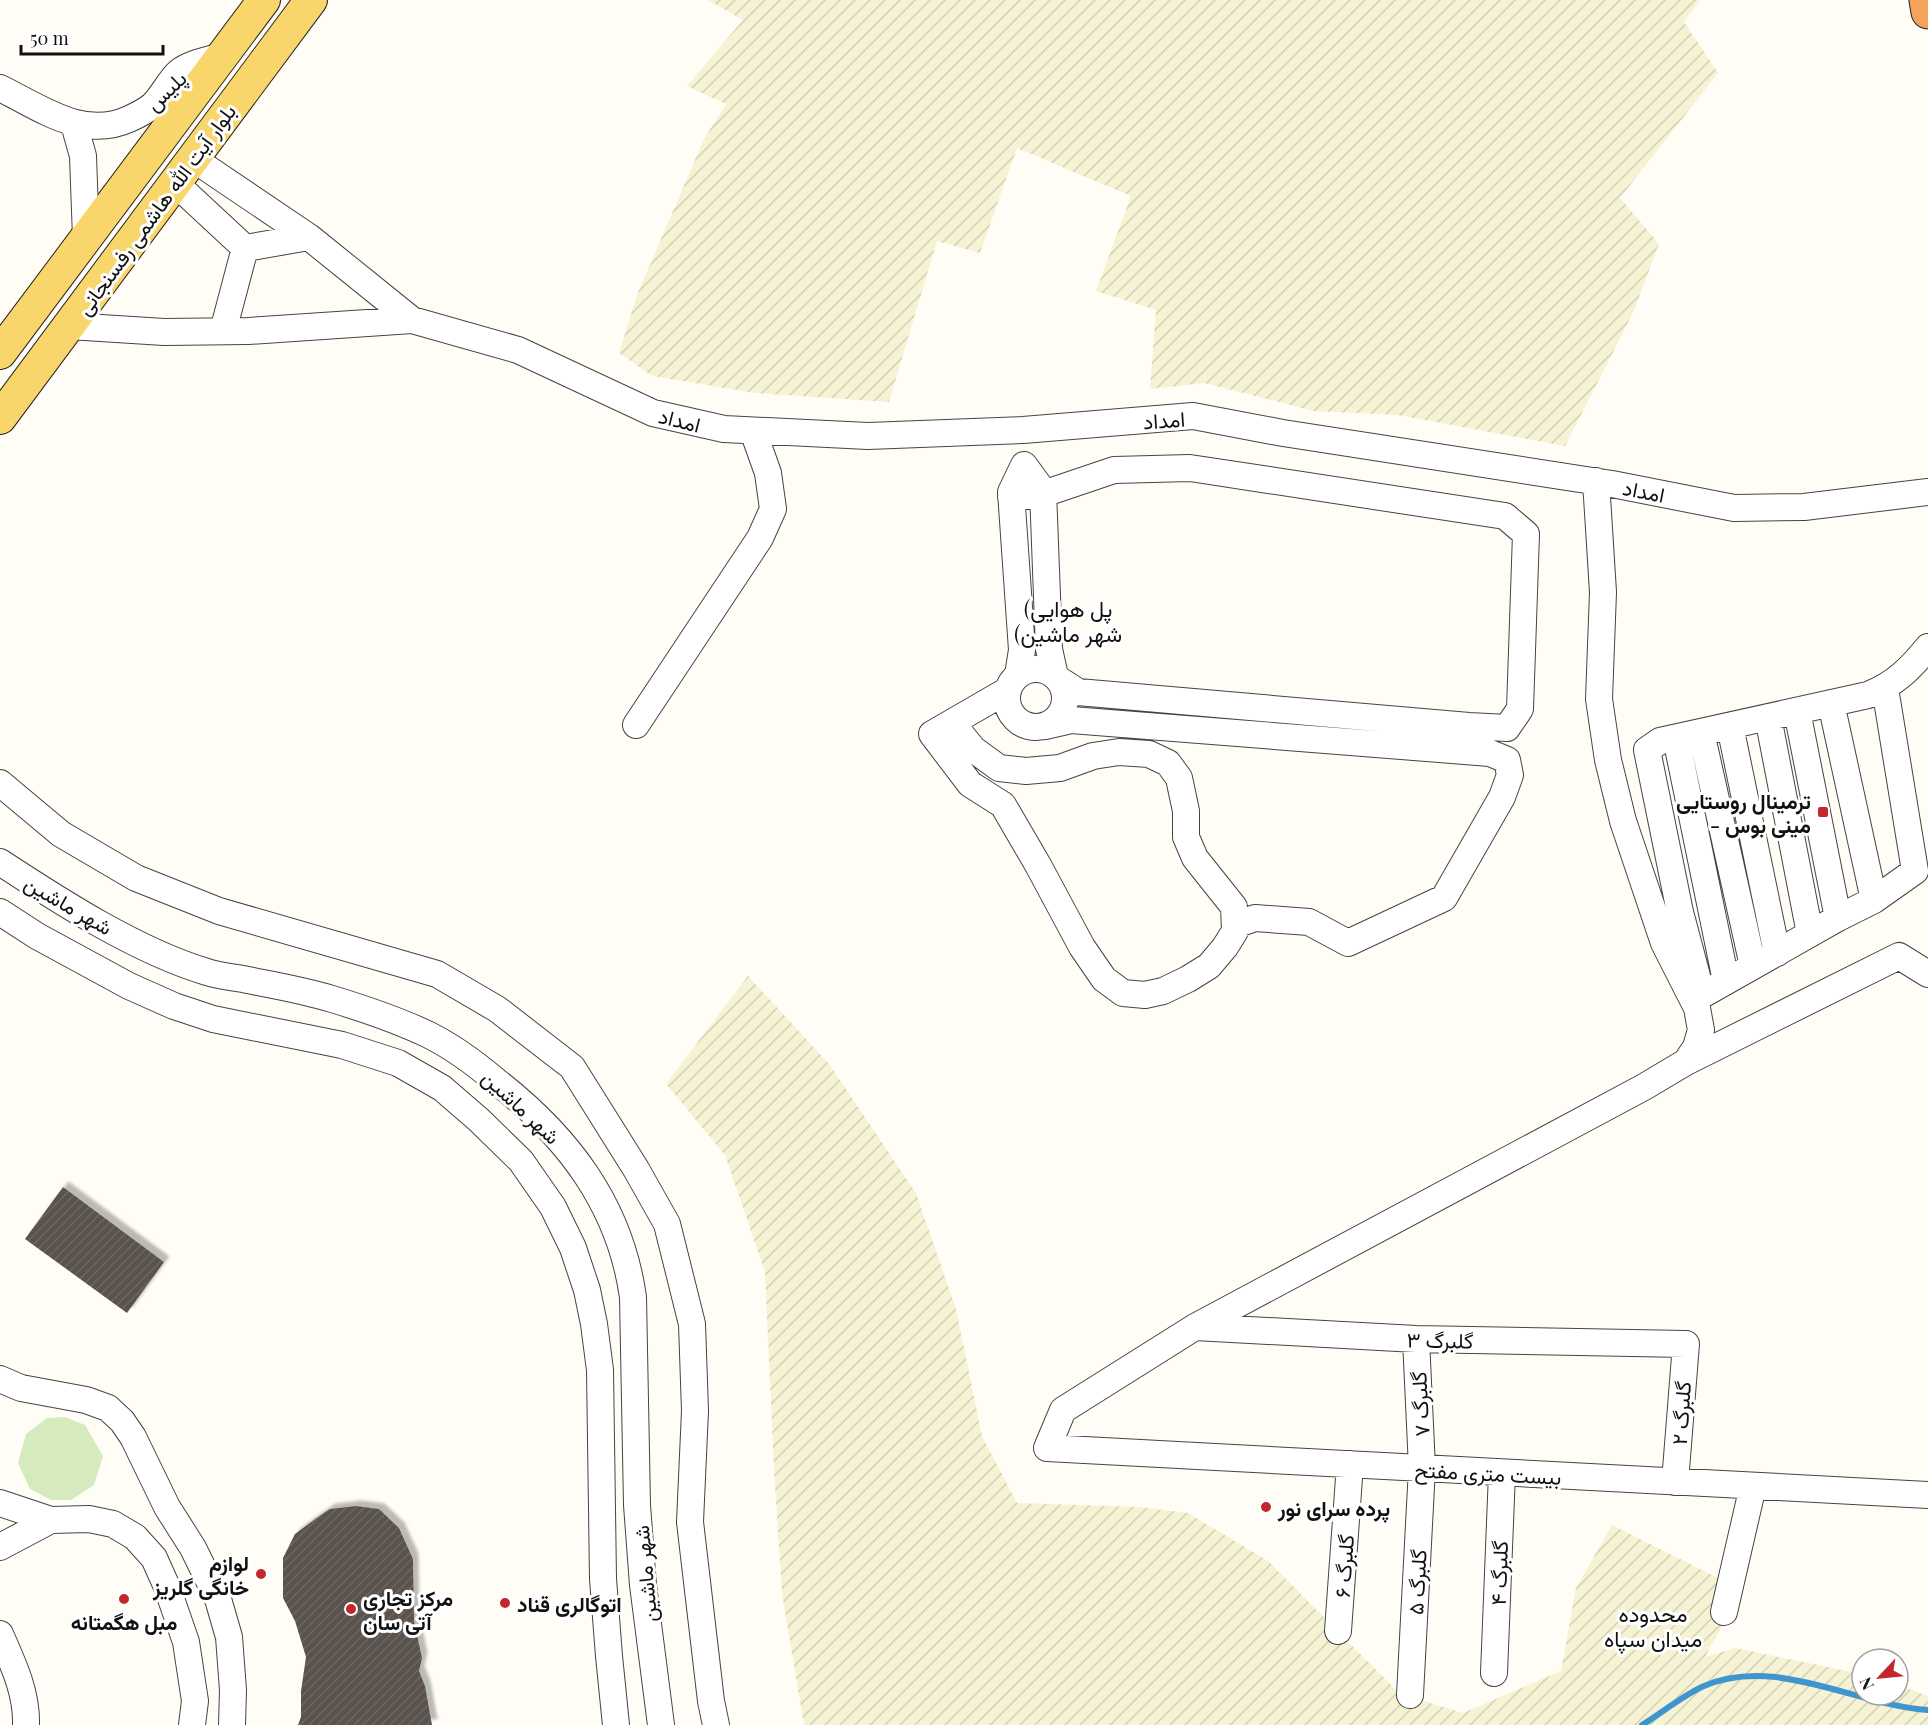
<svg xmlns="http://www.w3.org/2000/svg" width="1928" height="1725" font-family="'Playfair Display',Vazirmatn,serif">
	<defs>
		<pattern id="farmland-furrows" width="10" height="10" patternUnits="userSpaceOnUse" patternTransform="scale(1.5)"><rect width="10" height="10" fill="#f6f3d4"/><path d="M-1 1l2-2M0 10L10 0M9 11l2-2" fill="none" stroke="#d2cfb5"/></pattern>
		<pattern id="building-hatch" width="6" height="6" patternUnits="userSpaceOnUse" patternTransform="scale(1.5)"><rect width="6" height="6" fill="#5a524d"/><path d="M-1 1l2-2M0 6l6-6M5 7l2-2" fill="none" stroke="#6d6662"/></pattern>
		<filter id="shadow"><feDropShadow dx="5.5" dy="-5.5" stdDeviation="1.5" flood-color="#0004"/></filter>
	</defs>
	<rect width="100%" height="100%" fill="#fffdf5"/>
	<path fill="url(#farmland-furrows)" d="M708 0H1700L1684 22 1718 73 1620 198 1659 244 1633 313 1565 446 1398 415 1314 411 1204 383 1150 389 1156 310 1096 291 1131 196 1017 148 980 253 937 241 889 402 755 393 652 376 619 353 637 295 704 139 726 104 687 86 743 20Z
		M748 976 829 1064 916 1193 956 1309 982 1436 1017 1503 1140 1507 1188 1513 1268 1561 1400 1694 1463 1713 1561 1671 1576 1588 1612 1525 1742 1590 1705 1657 1735 1648 1862 1674V1695H1898V1685L1928 1696V1725H1655L1663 1713 1654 1725H804L782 1594 774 1470 765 1272 725 1155 666 1084Z"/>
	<path fill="#d5ebbd" d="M65 1417 85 1425 103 1456 94 1485 71 1500H51L30 1489 18 1463 26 1434 47 1418Z"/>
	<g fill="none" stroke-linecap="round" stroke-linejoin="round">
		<path stroke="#3f96cf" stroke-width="6" d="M1642 1725C1660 1714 1685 1694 1704 1686 1776 1655 1855 1705 1928 1710"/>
	</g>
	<path fill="url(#building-hatch)" filter="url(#shadow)" d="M63 1187 164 1262 127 1313 25 1239Z
		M356 1506 379 1509 399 1528 413 1559 414 1621 422 1658 419 1671 425 1686 432 1725H298L301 1717V1691L306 1657 295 1621 283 1598V1558L295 1534 318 1517 330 1509Z"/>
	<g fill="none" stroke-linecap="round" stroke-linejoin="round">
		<g stroke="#444" stroke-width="28">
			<path id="minor" d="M0 88C41 108 83 140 129 119 138 115 146 111 153 105 163 95 169 81 179 72 190 63 209 60 222 56
				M74 124 83 156 86 238
				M192 158 309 237 412 320
				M175 183 245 248
				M69 326 164 332 248 331 412 320 518 350 653 413 724 429 868 436 1023 430 1193 416 1283 433 1612 484 1734 508 1804 507 1928 492
				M223 331 245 248 309 237
				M1596 481 1603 592 1599 699 1608 760 1623 821 1664 943 1697 1008 1701 1030 1696 1047 1686 1062 1644 1087 1195 1327 1063 1410 1047 1448 1928 1495
				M1011 497 1043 494 1114 470 1190 468 1505 516 1526 534 1520 709 1507 728 1469 726 1078 692 1058 679
				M1007 698a29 29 0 1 1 58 0a29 29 0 1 1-58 0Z
				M1018 675 1022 650 1011 492 1024 465 1043 491 1049 649 1055 676
				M1885 688 1915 871 1874 900 1838 918 1702 995 1680 912 1647 750 1660 741 1868 695C1895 684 1910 669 1928 647
				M1831 703 1874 900
				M1797 711 1838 918
				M1768 717 1810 934
				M952 723 973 749 999 768 1026 771 1060 768 1093 756 1119 752 1149 754 1168 763 1179 778 1186 811V837L1195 858 1234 907 1235 931 1225 947 1209 966 1188 979 1163 991 1145 995 1123 993 1104 979 1082 947 1038 865 1003 805 970 784 932 734 1008 690
				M636 725 760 538 773 509 768 473 753 431
				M1045 726 1071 720 1490 753 1507 760 1510 775 1502 797 1444 898 1348 943 1309 922 1255 918 1235 925
				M1730 726 1777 953
				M1701 732 1753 966
				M1676 738 1726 981
				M0 783 61 834 136 878 219 911 437 974 497 1009 572 1067 636 1169 667 1224 692 1324 695 1411 690 1522 711 1701 716 1725
				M0 862C61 902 137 951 207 972 219 976 231 977 243 979 272 985 303 990 332 999 365 1009 398 1020 429 1035 453 1047 476 1064 496 1081 568 1137 620 1205 633 1297L637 1505 643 1585 661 1725
				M0 912 37 936 129 986 174 1006 213 1019 342 1045 398 1063 442 1088 479 1120 521 1161 553 1207 573 1248 587 1290 594 1324 600 1370 603 1579 609 1656 616 1725
				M1686 1062 1899 956 1928 974
				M1195 1327 1416 1339 1686 1344 1675 1482
				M0 1379 21 1388 86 1400 108 1408 122 1421 133 1437 167 1507 193 1548 218 1599 229 1637 233 1690 232 1725
				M0 1503 51 1520 89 1519 113 1524 135 1537 154 1558 167 1587 186 1642 195 1701 192 1725
				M0 1547 51 1520
				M1724 1612 1753 1486
				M1338 1631 1350 1464
				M0 1634C13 1664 27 1692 26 1725
				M1494 1673 1502 1473
				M1410 1695 1422 1468 1416 1339"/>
		</g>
		<g stroke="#222" stroke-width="34">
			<path id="major" d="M0 353 264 0
				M0 418 311 0"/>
		</g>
		<g stroke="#222" stroke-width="35">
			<path id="highway" d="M1926 0 1928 12"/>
		</g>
		<use href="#minor" stroke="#fff" stroke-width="26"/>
		<use href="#major" stroke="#f9d66b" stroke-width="32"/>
		<use href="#highway" stroke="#f5a25d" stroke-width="33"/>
	</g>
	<g fill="#c4262e" stroke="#fff" stroke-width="2">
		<rect x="1817" y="806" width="12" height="12" rx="3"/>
		<circle cx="1266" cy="1507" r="6"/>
		<circle cx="261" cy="1574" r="6"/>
		<circle cx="124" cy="1599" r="6"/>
		<circle cx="505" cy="1603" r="6"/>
		<circle cx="351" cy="1609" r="6"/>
	</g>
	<g text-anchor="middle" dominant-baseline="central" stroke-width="6" stroke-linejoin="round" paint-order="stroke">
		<g font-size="21" fill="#111" stroke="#fff">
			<text transform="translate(165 90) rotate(-44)">پلیس</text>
			<text transform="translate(155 209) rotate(-54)">بلوار آیت الله هاشمی رفسنجانی</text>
			<text transform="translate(680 419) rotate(14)">امداد</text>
			<text transform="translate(1164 419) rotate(-4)">امداد</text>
			<text transform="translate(1644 490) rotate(11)">امداد</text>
			<text transform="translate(69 904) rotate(30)">شهر ماشین</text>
			<text transform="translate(522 1106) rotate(43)">شهر ماشین</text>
			<text transform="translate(1440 1339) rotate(1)">گلبرگ ۳</text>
			<text transform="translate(1419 1404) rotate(-93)">گلبرگ ۷</text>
			<text transform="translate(1680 1413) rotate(-86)">گلبرگ ۲</text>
			<text transform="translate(1488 1472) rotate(3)">بیست متری مفتح</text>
			<text transform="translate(1343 1566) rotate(-86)">گلبرگ ۶</text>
			<text transform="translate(1498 1573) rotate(-88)">گلبرگ ۴</text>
			<text transform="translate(644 1574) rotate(-95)">شهر ماشین</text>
			<text transform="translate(1416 1582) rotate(-87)">گلبرگ ۵</text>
		</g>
		<g font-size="21" font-weight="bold" fill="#111" stroke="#fff" text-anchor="start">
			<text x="1811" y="800" text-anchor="end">ترمینال روستایی<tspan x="1811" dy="24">- مینی بوس</tspan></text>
			<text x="1278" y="1507">پرده سرای نور</text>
			<text x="249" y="1562" text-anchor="end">لوازم<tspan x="249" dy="24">خانگی گلریز</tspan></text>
			<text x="363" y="1597">مرکز تجاری<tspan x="363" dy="24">آتی سان</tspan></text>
			<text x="517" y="1603">اتوگالری قناد</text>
			<text x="124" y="1621" text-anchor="middle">مبل هگمتانه</text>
		</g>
		<g font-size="22" fill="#111" stroke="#fff">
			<text x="1068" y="608">(پل هوایی<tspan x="1068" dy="25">(شهر ماشین</tspan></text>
			<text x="1653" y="1613">محدوده<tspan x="1653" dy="25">میدان سپاه</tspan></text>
		</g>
	</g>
	<g transform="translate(1880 1677) rotate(244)"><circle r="28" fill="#ffffff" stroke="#a0a0a0" stroke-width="1.5"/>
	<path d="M0-4.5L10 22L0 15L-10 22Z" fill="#c4262e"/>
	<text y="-9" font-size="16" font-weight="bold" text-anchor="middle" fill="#111111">N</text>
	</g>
	<path d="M21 45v9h142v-9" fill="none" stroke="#111111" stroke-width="3"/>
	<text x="30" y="45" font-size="18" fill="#111111" stroke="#ffffff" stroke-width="4.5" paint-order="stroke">50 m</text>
</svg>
